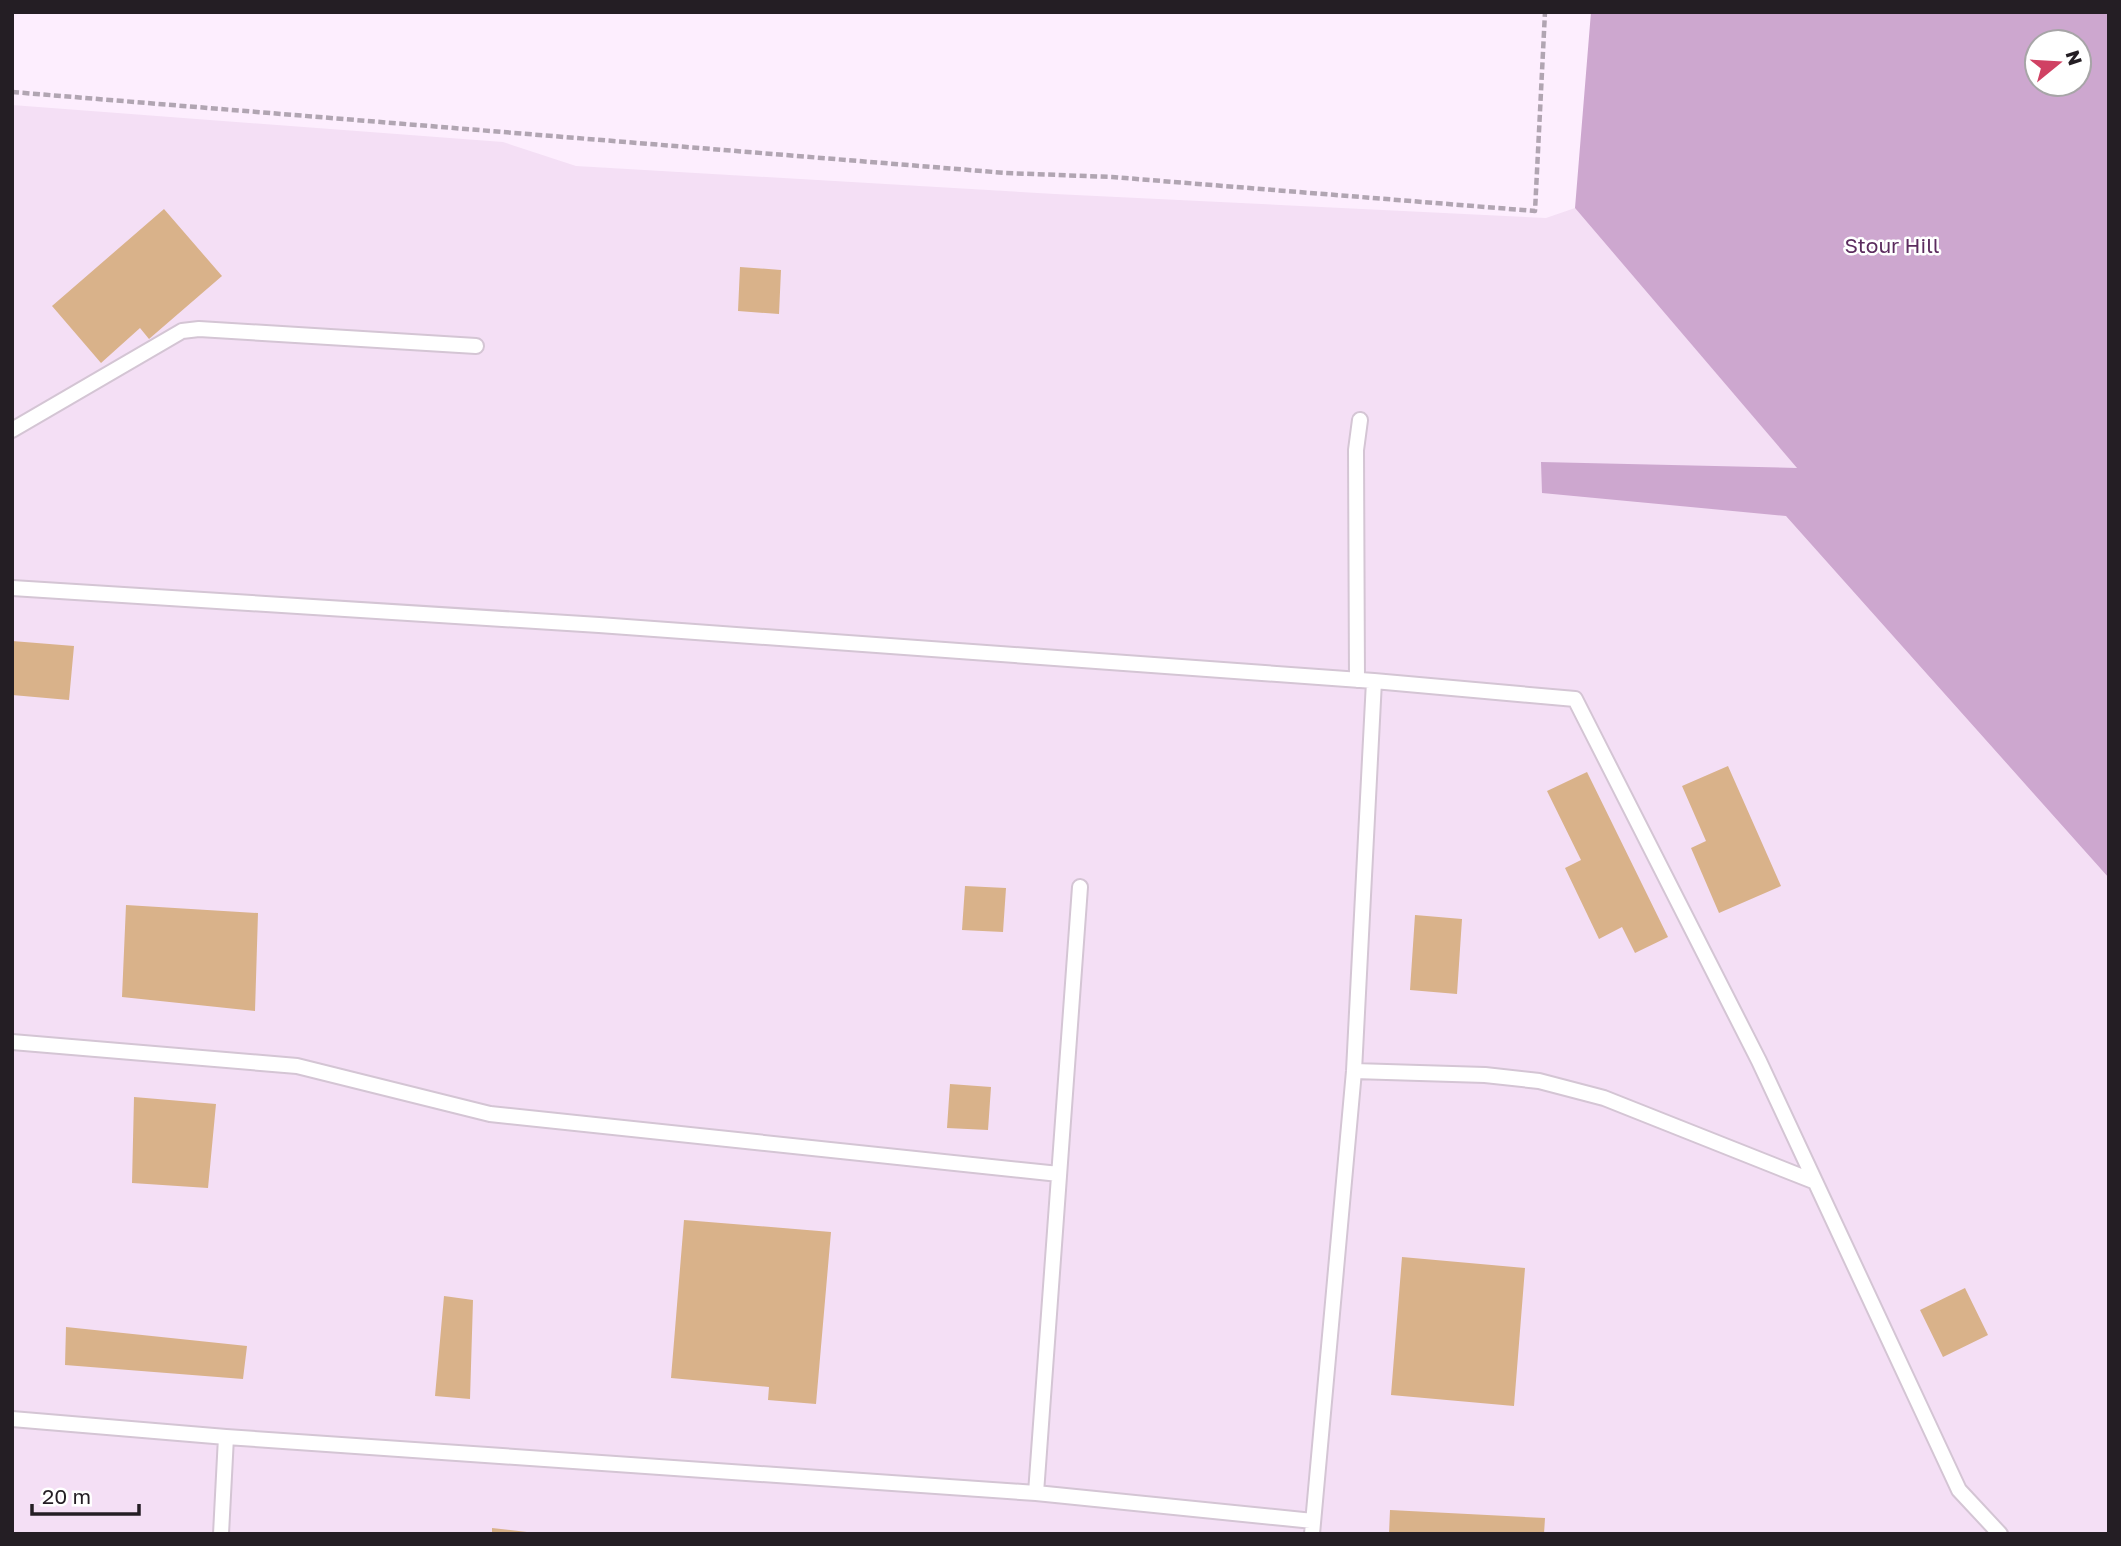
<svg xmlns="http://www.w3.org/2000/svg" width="2121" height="1546" font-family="'Golos Text',sans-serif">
	<rect width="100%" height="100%" fill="#fdeefe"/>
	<path fill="#f4dff5" d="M12 105 503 142 576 166 1055 194 1546 218 1575 208 2109 832V1534H12Z"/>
	<path fill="#cda7cf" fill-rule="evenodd" d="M1591 12H2109V878L1786 516 1542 493 1541 462 1797 468 1575 208ZM2037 42H2079V84H2037Z"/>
	<path fill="#d9b28a" d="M164 209 222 276 149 339 140 328 101 363 52 306Z
		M740 267 781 270 779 314 738 311Z
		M12 641 74 646 69 700 12 695Z
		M1728 766 1781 886 1719 913 1691 848 1706 841 1682 786Z
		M1587 772 1668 937 1635 953 1622 927 1599 939 1565 868 1581 860 1547 791Z
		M965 886 1006 888 1003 932 962 930Z
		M126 905 258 913 255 1011 122 997Z
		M1415 915 1462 919 1457 994 1410 990Z
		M950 1084 991 1087 988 1130 947 1128Z
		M134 1097 216 1104 208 1188 132 1183Z
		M684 1220 831 1232 816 1404 768 1400 769 1387 671 1378Z
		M1402 1257 1525 1268 1514 1406 1391 1395Z
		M1965 1288 1988 1335 1943 1357 1920 1310Z
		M444 1296 473 1300 470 1399 435 1396Z
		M66 1327 247 1346 243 1379 65 1365Z
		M1390 1510 1545 1518 1544 1534H1389Z
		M492 1528 527 1532V1534H492Z"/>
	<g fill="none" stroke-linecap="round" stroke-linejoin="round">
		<g stroke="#d4c5d4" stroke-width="18">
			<path id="lane" d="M12 430 182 331 199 329 476 346
				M12 588 599 625 1374 681 1354 1071 1312 1534
				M1357 680 1356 450 1360 420
				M1374 681 1575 699 1759 1061 1959 1490 2000 1534
				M12 1042 297 1066 490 1114 1059 1174
				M1354 1071 1485 1075 1539 1081 1604 1098 1813 1181
				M12 1419 226 1437 1036 1493 1313 1521
				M1036 1493 1080 887
				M221 1534 226 1437"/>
		</g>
		<path stroke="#b1a5b2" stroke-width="4.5" stroke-dasharray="7 3.5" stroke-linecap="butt" d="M12 92 1006 173 1112 177 1535 211 1545 12"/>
		<use href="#lane" stroke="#fff" stroke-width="14"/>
	</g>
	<g text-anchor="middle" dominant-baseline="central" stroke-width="5" stroke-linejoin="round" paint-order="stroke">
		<g font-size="21" fill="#5c2c5f" stroke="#fff">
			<text x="1892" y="245">Stour Hill</text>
		</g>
	</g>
	<rect width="2121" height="1546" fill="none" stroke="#241e24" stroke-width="28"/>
	<g transform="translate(2058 63) rotate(72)"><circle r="33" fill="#ffffff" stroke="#a7a5a7" stroke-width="2"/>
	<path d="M0-5L12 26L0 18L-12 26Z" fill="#d04163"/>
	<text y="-10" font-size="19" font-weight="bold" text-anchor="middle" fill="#241e24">N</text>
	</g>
	<path d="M32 1504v10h107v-10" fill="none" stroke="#241e24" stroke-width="3.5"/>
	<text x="42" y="1504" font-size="21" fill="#241e24" stroke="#ffffff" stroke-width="5" paint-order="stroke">20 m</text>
</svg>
